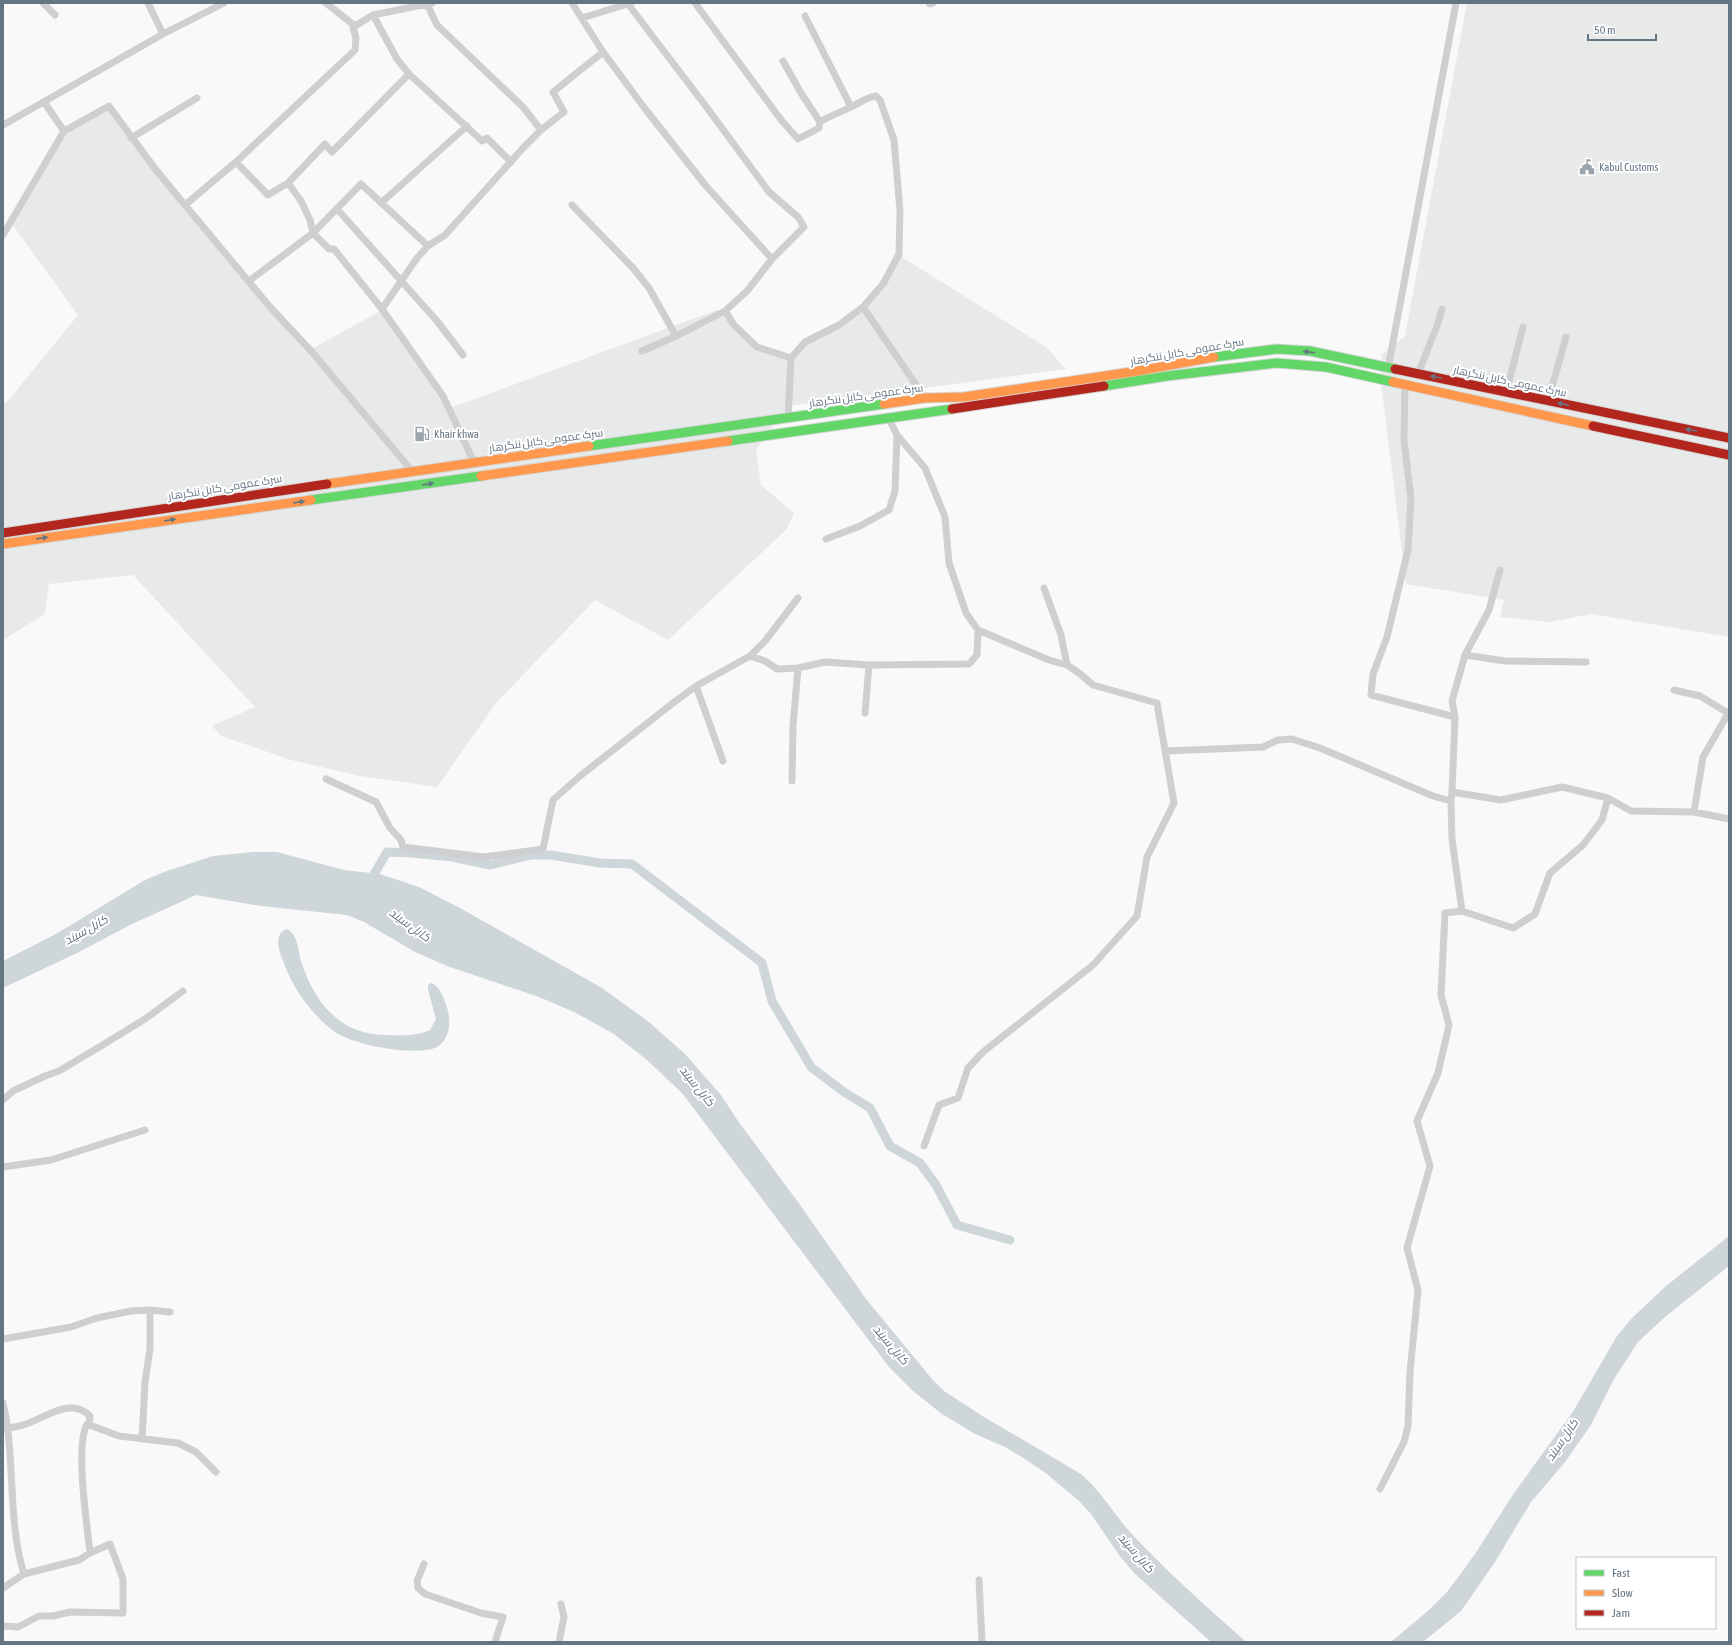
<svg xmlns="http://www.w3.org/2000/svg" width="1732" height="1645" font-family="'Asap Condensed',Cairo,sans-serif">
	<rect width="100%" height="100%" fill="#f9f9f9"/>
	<path fill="#e8e9e9" d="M1467 3H1729V637L1591 614 1550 622 1500 617 1504 600 1406 584 1380 375 1382 354 1405 336Z
		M113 107 243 276 308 351 380 311 453 407 717 310 756 350 790 355 863 307 881 283 897 254 1046 347 1066 369 788 406 756 450 761 485 794 513 787 529 668 640 595 600 496 703 437 787 360 776 291 760 221 736 212 726 255 707 133 575 49 584 45 614 3 640V404L7 402 78 315 12 224 66 132Z"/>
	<path fill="#ced6d9" d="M253 852H277L344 870 380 874 419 887 460 908 602 988 649 1022 685 1054 721 1095 738 1121 798 1202 866 1299 932 1379 944 1391 984 1417 1081 1474C1101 1491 1113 1513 1130 1532 1167 1572 1206 1606 1246 1642H1211L1134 1573 1119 1555 1091 1514 1079 1501 1047 1474 1025 1459 1005 1447 975 1434 942 1414 913 1391 889 1367 682 1093 647 1060 614 1034 576 1013 539 997 447 966 415 952 364 922 347 915 261 906 196 895 130 925 79 952 3 988V961L56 934 145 880 164 872 213 856Z
		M287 929C299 935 298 953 302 964 315 1003 340 1034 384 1035 399 1035 415 1037 430 1030L436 1019 428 990V985L431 983C440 986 443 996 446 1005 452 1019 451 1044 432 1049 408 1055 351 1045 332 1030 312 1014 294 990 285 966 281 956 271 934 287 929Z
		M1729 1236V1266L1665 1317 1638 1342 1614 1379 1591 1425 1565 1462 1531 1502 1495 1562 1461 1611 1423 1642H1391L1429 1610 1447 1592 1459 1576 1477 1551 1512 1496 1574 1410 1617 1336 1632 1318 1666 1286Z"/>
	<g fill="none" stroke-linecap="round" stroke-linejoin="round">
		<path stroke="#ced6d9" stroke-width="9" d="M369 883 387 852 412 853 452 857 490 865 531 855H551L600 863 632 864 762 963 772 1001 811 1067 844 1092 870 1108 890 1146 920 1163 936 1185 957 1225 1010 1240"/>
		<g stroke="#d5d6d6" stroke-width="11">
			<path id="fast" d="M1214 357 1277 349 1310 351 1395 369
				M1104 386 1167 376 1277 363 1326 367 1393 382
				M728 441 952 409
				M589 446 884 404
				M311 500 481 476"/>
		</g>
		<g stroke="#d5d6d6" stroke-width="11">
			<path id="slow" d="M1393 382 1593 426
				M884 404 925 398 964 397 1138 371 1214 357
				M481 476 728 441
				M327 484 589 446
				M3 544 311 500"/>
		</g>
		<g stroke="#d5d6d6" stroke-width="11">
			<path id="jam" d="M1395 369 1729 438
				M952 409 1104 386
				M1593 426 1729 455
				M3 533 327 484"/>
		</g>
		<path stroke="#cecfd0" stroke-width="7" d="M43 3 55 15
			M148 3 163 34
			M572 3 603 52 646 110 706 186 772 259
			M695 3 782 121 798 139 819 128 820 122 801 93 783 61
			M929 3 930 4 933 3
			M427 4 437 25 523 107 541 130
			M628 4 708 109 769 192 798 217 804 227 772 259 747 291 725 311 676 336 642 351
			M373 15 397 59 409 74 482 141 487 138 511 162
			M805 16 851 107
			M582 18 631 3
			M355 26 373 15 432 3
			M44 102 64 131
			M820 122C831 115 842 112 853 106 861 102 867 97 876 96L880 100 894 140 900 211 899 254 883 284 863 307 925 398
			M3 125 163 34 224 3
			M131 138 197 98
			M236 162 268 195 288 183 325 144 332 152 409 74
			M288 183 301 201 310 220 313 233 329 249H334L382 309 443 396 474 462
			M381 203 467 126
			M185 205 236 162 355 50 356 38 353 27 355 26 326 3
			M572 205 634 269 649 288 676 336
			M337 209 437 321 463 355
			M3 235 64 131 109 106 155 169 270 307 312 352 412 471
			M249 281 313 233 361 184 428 246
			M382 309 417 258 428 246 445 235 523 148 541 130 564 112 553 92 603 52
			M725 311 734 325 757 347 791 358
			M1388 369 1456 3
			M1418 374 1437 326 1442 309
			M1405 384 1404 440 1411 499 1408 550 1387 637 1373 674 1371 695 1455 717 1452 792
			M1506 393 1523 327
			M1548 401 1566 337
			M888 417 897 435 925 468 945 517 949 563 966 613 978 630 1049 660 1067 665 1079 673 1093 685 1157 703 1174 803 1147 857 1137 916 1093 965 983 1052 968 1068 958 1098 939 1105 924 1146
			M788 418 791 358 805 342 839 325 863 307
			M826 539 860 526 889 510 895 491 897 435
			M1044 588 1061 635 1067 665
			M1465 655 1505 661 1586 662
			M750 656 765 661 777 669 798 668 825 662 869 665 969 664 977 655 978 630
			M696 686 723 761
			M1674 690 1700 696 1728 713
			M865 713 869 665
			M1455 717 1452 701 1465 655 1489 610 1500 570
			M1166 751 1263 747 1278 740 1292 739 1320 748 1433 796 1451 801 1452 792 1501 800 1562 787 1608 798 1631 811 1694 812 1729 819
			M326 779 376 802 390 828 401 840 403 847 484 857 543 849 553 800 580 776 673 703 696 686 750 656 765 641 798 598
			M792 781 793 726 798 668
			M1694 812 1703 757 1729 712
			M1462 911 1513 928 1535 914 1550 873 1583 845 1602 820 1608 798
			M3 1100 13 1091 45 1076 59 1071 96 1049 145 1019 183 991
			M3 1167 51 1160 145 1130
			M3 1339 71 1327 97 1318 131 1311 150 1310 170 1312
			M3 1403C16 1459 7 1519 24 1574
			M3 1427C32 1433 65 1391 90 1416L89 1424
			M142 1439 145 1382 150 1349V1310
			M1380 1489 1404 1442 1408 1426 1410 1372 1418 1290 1407 1248 1430 1166 1417 1121 1438 1073 1449 1025 1441 995 1445 913 1462 911 1452 839 1451 801
			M424 1564 417 1581 418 1588 425 1594 481 1613 503 1617 495 1642
			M979 1580 982 1642
			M3 1588 24 1574 79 1560 90 1553C87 1525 75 1446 87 1424L119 1436 178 1443 196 1452 216 1472
			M3 1626 18 1627 39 1616H53L70 1612 123 1613V1579L110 1544 90 1553
			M559 1642 564 1617 561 1604"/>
		<use href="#fast" stroke="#63d668" stroke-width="9"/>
		<use href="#slow" stroke="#ff974d" stroke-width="9"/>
		<use href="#jam" stroke="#b3261e" stroke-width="9"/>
	</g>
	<defs><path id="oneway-solid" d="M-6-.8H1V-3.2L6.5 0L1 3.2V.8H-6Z"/></defs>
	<g fill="#657683">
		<use href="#oneway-solid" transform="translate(1309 352) rotate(-173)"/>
		<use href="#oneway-solid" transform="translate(1436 377) rotate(-168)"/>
		<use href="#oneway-solid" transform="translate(1563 404) rotate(-169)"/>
		<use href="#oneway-solid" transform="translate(1691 430) rotate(-168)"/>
		<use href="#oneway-solid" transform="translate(428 484) rotate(-9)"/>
		<use href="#oneway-solid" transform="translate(299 502) rotate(-8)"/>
		<use href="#oneway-solid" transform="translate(170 520) rotate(-8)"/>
		<use href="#oneway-solid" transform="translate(42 538) rotate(-8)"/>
	</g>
	<defs>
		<g id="civic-bare" transform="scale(1.2)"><path d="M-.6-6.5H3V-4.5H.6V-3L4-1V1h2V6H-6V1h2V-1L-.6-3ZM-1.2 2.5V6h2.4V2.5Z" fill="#99a4ac" stroke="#fff" stroke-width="2.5" paint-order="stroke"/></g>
		<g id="fuel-bare" transform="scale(1.2)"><path d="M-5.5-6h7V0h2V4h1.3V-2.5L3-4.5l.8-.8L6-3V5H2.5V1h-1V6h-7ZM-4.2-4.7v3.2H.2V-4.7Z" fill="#99a4ac" stroke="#fff" stroke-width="2.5" paint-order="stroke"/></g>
	</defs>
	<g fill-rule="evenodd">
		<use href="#civic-bare" x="1587" y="167"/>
		<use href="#fuel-bare" x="422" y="434"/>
	</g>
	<g text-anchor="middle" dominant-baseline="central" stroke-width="4" stroke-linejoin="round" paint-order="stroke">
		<g font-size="11" fill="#657683" stroke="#fff" text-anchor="start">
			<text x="1599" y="167">Kabul Customs</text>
			<text x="434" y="434">Khair khwa</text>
		</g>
		<g font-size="11" fill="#657683" stroke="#fff">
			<text transform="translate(1187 351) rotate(-10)">سرک عمومی کابل ننگرهار</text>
			<text transform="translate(1510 381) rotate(12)">سرک عمومی کابل ننگرهار</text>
			<text transform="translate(866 395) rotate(-8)">سرک عمومی کابل ننگرهار</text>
			<text transform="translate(546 440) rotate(-8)">سرک عمومی کابل ننگرهار</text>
			<text transform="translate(225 487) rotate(-9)">سرک عمومی کابل ننگرهار</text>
		</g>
		<g font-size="12" font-style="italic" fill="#60757c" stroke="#fff">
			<text transform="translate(410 925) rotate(36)">کابل سيند</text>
			<text transform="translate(86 930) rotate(-29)">کابل سيند</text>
			<text transform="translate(697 1086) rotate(51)">کابل سيند</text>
			<text transform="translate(891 1345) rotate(50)">کابل سيند</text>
			<text transform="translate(1562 1440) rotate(-56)">کابل سيند</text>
			<text transform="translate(1136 1553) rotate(49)">کابل سيند</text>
		</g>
	</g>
	<rect width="1732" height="1645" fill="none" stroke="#657683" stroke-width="8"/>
	<rect x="1576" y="1557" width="140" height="72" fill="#ffffff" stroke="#c1c8cd"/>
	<rect x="1584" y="1570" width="20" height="6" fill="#63d668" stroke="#c1c8cd"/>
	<text x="1612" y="1577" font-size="12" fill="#657683">Fast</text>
	<rect x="1584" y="1590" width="20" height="6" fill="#ff974d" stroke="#c1c8cd"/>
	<text x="1612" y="1597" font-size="12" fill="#657683">Slow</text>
	<rect x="1584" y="1610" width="20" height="6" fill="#b3261e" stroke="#c1c8cd"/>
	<text x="1612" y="1617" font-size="12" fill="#657683">Jam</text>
	<path d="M1588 34v6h68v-6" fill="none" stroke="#657683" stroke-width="2"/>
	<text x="1594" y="34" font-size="12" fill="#657683" stroke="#ffffff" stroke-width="3" paint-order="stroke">50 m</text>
</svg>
